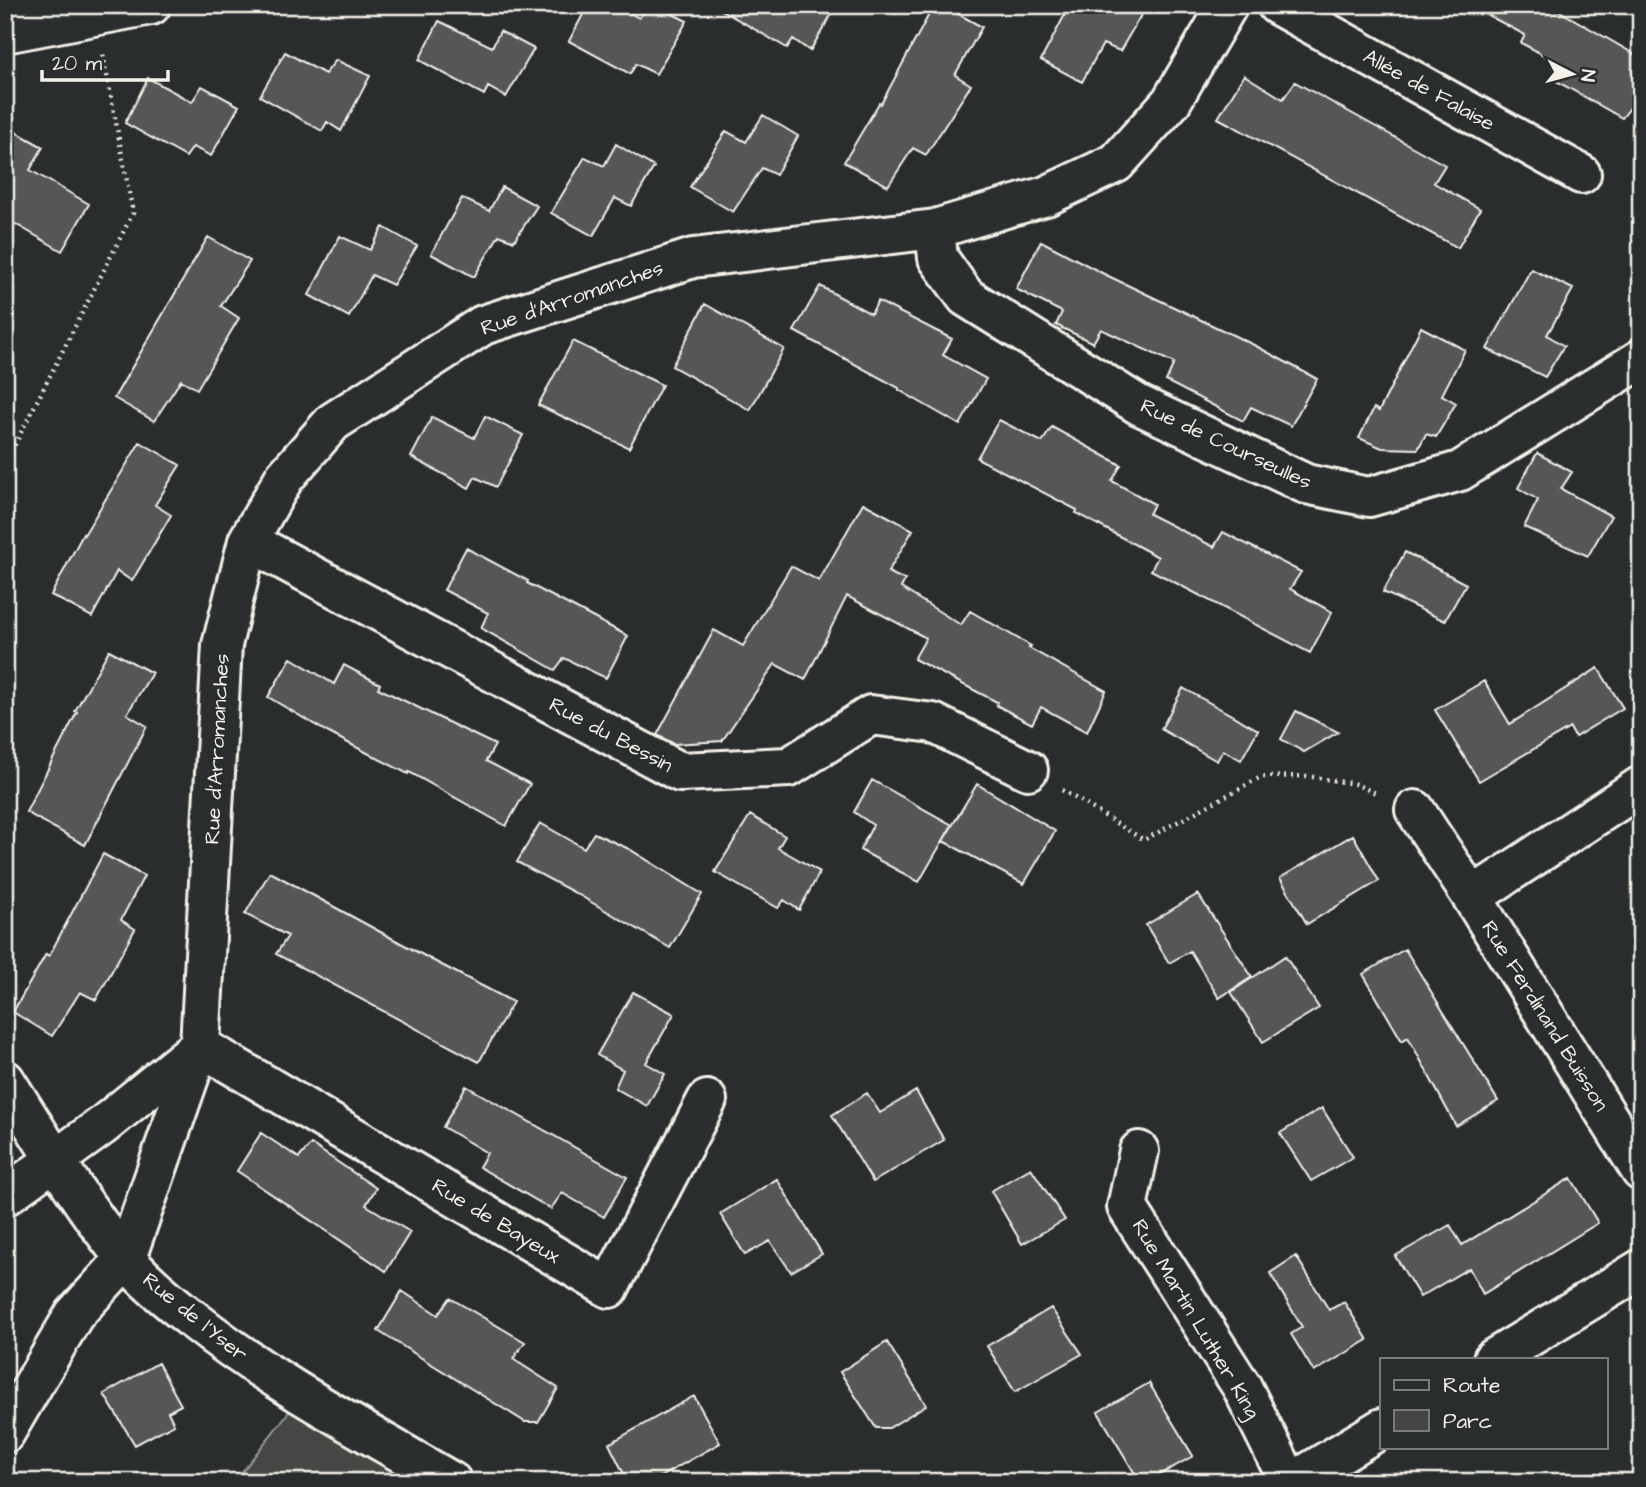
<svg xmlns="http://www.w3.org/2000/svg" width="1646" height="1487" font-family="'Architects Daughter',sans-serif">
	<rect width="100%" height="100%" fill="#2a2d2e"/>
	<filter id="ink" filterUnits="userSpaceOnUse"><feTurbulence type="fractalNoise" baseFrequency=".0143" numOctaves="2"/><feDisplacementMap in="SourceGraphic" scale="14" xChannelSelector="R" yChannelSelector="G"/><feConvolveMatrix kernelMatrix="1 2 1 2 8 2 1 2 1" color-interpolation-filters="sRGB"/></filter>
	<g filter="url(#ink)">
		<path fill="#444645" stroke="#9c9c96" stroke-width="2" d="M292 1408 429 1482H234Z"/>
		<path fill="#555756" stroke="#f4f1e8" stroke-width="2" d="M588 5H616L639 18 649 5H654L687 21 656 74 636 64 630 74 569 41Z
			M713 5H837L810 51 793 39 787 48Z
			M934 5H942L982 27 955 75 971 85 926 155 913 148 888 186 844 162 879 103 881 104Z
			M1070 5H1147L1120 51 1103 44 1082 82 1041 60Z
			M1469 5H1549L1641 58V94L1622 118 1553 79 1561 64 1521 43 1525 35Z
			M439 21 492 47 500 31 534 49 506 97 488 87 484 95 419 60Z
			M285 52 325 74 336 60 370 76 341 131 327 122 322 131 260 96Z
			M1244 75 1283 99 1295 82 1445 165 1434 183 1480 209 1458 248 1218 118Z
			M148 78 192 102 202 86 239 106 211 156 193 147 186 157 125 123Z
			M763 115 798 136 776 175 762 168 733 212 690 187 726 131 746 142Z
			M5 126 43 147 30 170 89 204 62 251 5 218Z
			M616 144 654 167 631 206 615 198 593 236 551 213 585 157 604 166Z
			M502 187 537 206 514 241 499 235 474 277 431 254 462 198 489 211Z
			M383 227 417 246 393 285 372 275 349 317 309 295 340 236 370 250Z
			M208 237 250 261 221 306 239 318 197 389 181 380 154 421 114 398Z
			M1041 241 1104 274 1256 346 1317 379 1291 426 1251 407 1243 421 1166 381 1174 363 1101 329 1093 343 1056 325 1062 312 1016 289Z
			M1531 269 1573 289 1547 335 1564 346 1545 377 1487 349Z
			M820 286 871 314 878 301 952 339 943 355 986 379 960 425 899 390V388L794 331Z
			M705 304 784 349 750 410 672 366Z
			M1421 327 1465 350 1442 395 1456 403 1436 437 1426 434 1418 449 1382 448 1359 438 1374 408 1379 411Z
			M573 341 662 385 629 448 538 405Z
			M485 416 523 435 496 487 475 477 469 488 411 457 432 417 474 438Z
			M999 420 1042 442 1052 427 1121 465 1112 481 1154 504 1149 514 1214 547 1223 532 1301 572 1290 589 1332 612 1310 653 1151 570 1158 557 1076 513 1077 510 977 458Z
			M140 442 180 465 155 505 171 515 132 581 117 571 92 617 51 595 83 534 84 535Z
			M1537 453 1572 472 1561 489 1611 516 1588 556 1524 527 1538 500 1518 488Z
			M863 503 913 530 888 572 905 580 901 588 961 625 970 611 1031 646 1029 648 1106 691 1087 732 1041 707 1032 724 996 705 997 702 914 659 926 638 847 596 805 680 775 664 722 741 674 744 657 735 714 630 743 646 791 566 819 581Z
			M466 548 528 581 527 583 628 636 606 678 564 658 555 670 481 628 488 613 444 590Z
			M1405 552 1466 584 1445 621 1383 592Z
			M109 650 152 673 127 714 147 726 85 845 26 812 77 712 75 711Z
			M291 658 334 684 344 665 380 684 378 688 495 745 486 761 530 784 506 826 409 772 408 774 329 733 268 697Z
			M1598 668 1623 708 1575 737 1570 728 1479 781 1435 710 1484 681 1510 724Z
			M1183 688 1258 730 1241 760 1223 750 1217 761 1161 729Z
			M1296 711 1338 732 1304 752 1281 739Z
			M872 780 952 825 919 882 860 850 873 825 854 812Z
			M977 784 1055 831 1024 884 943 841Z
			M750 815 785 836 778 848 820 872 799 910 784 900 778 908 715 872Z
			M540 823 584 848 594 833 629 849 702 894 670 948 579 895 517 862Z
			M1353 835 1379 881 1307 924 1280 878Z
			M103 854 144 876 121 920 135 929 96 1000 80 992 52 1036 13 1012 46 954 49 956Z
			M270 872 432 960 513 1002 479 1062 276 954 288 936 245 914Z
			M1198 894 1252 977 1219 998 1190 951 1169 963 1146 925Z
			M1405 949 1498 1101 1456 1126 1408 1037 1402 1041 1363 974Z
			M1285 956 1319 1008 1263 1042 1231 992Z
			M633 992 674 1014 646 1063 665 1074 647 1106 615 1088 623 1070 597 1055Z
			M466 1086 627 1177 604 1217 562 1193 551 1209 479 1167 487 1153 443 1127Z
			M916 1091 944 1140 873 1182 832 1115 867 1093 880 1113Z
			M1322 1108 1353 1157 1311 1181 1280 1133Z
			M261 1133 299 1158 311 1144 376 1188 366 1205 410 1232 386 1271 237 1171Z
			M1031 1168 1065 1220 1022 1244 991 1191Z
			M1571 1178 1598 1223 1483 1294 1469 1268 1420 1297 1395 1256 1450 1225 1462 1245Z
			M777 1179 822 1254 791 1272 770 1241 745 1255 720 1214Z
			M1296 1256 1329 1310 1344 1302 1368 1340 1314 1372 1291 1334 1302 1327 1270 1273Z
			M402 1291 438 1315 450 1298 525 1342 513 1359 558 1388 538 1422H525L378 1331Z
			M1051 1308 1082 1354 1015 1392 987 1346Z
			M887 1342 926 1405 889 1428H876L840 1372Z
			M158 1363 181 1405 168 1412 174 1424 135 1445 104 1394Z
			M1149 1383 1193 1456 1147 1482H1140L1098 1412Z
			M694 1396 720 1443 651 1482H628L609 1444Z"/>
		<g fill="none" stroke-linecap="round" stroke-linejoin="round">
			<g stroke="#f4f1e8" stroke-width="44">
				<path id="minor" d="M1277 5 1581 174
					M5 33 151 5
					M935 229 938 258 966 297 1139 405 1306 484 1369 497 1460 471 1641 359
					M248 541 680 772 789 767 871 715 933 723 1028 770
					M1415 810 1472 897 1641 1171
					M1472 897 1641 786
					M200 1046 609 1288 707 1100
					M5 1080C43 1140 79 1202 124 1257 144 1281 170 1302 195 1321 275 1384 365 1431 452 1482
					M1139 1151 1127 1207 1242 1387 1289 1482
					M5 1196 102 1126 200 1046
					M1493 1359 1641 1269
					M5 1433 74 1315 126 1258 200 1046 222 645 248 541 284 478 333 422 483 325 693 258 935 229 1046 196 1116 163 1171 102 1228 5
					M1293 1482 1382 1428"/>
			</g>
			<path stroke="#f4f1e8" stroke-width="4.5" stroke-dasharray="2 5" stroke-linecap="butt" d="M5 464 133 213 103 54
				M1062 790 1144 840 1261 777 1307 776 1355 784 1378 794"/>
			<use href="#minor" stroke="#2a2d2e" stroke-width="38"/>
		</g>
	</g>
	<g text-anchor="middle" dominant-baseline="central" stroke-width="5" stroke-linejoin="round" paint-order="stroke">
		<g font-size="21" fill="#f4f1e8" stroke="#2a2d2e">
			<text transform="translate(1429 90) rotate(29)">Allée de Falaise</text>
			<text transform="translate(572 298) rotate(-19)">Rue d'Arromanches</text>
			<text transform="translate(1226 444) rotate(25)">Rue de Courseulles</text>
			<text transform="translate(611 735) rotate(28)">Rue du Bessin</text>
			<text transform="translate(217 749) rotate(-87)">Rue d'Arromanches</text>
			<text transform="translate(1545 1016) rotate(58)">Rue Ferdinand Buisson</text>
			<text transform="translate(496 1221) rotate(31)">Rue de Bayeux</text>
			<text transform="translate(195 1317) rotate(39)">Rue de l'Yser</text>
			<text transform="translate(1196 1319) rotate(59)">Rue Martin Luther King</text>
		</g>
	</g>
	<rect width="1646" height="1487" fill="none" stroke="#2a2d2e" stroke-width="28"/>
	<rect x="14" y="14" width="1618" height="1459" fill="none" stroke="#f4f1e8" stroke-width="2.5" filter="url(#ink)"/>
	<rect x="1380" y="1358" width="228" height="91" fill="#2a2d2e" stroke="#7b7b78" stroke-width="2"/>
	<rect x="1394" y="1380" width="35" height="10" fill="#2a2d2e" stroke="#7b7b78" stroke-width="2"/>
	<text x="1443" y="1392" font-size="21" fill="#f4f1e8">Route</text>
	<rect x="1394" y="1410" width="35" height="21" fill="#444645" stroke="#7b7b78" stroke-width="2"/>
	<text x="1443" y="1428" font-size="21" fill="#f4f1e8">Parc</text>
	<g transform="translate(1572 74) rotate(96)" stroke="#2a2d2e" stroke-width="5" paint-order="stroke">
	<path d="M0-5L12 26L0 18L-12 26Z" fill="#f4f1e8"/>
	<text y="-10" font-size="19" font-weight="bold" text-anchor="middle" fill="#f4f1e8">N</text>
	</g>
	<path d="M42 70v10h126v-10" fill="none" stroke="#f4f1e8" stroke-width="3.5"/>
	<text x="52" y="70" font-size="21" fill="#f4f1e8" stroke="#2a2d2e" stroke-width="5" paint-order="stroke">20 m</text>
</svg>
